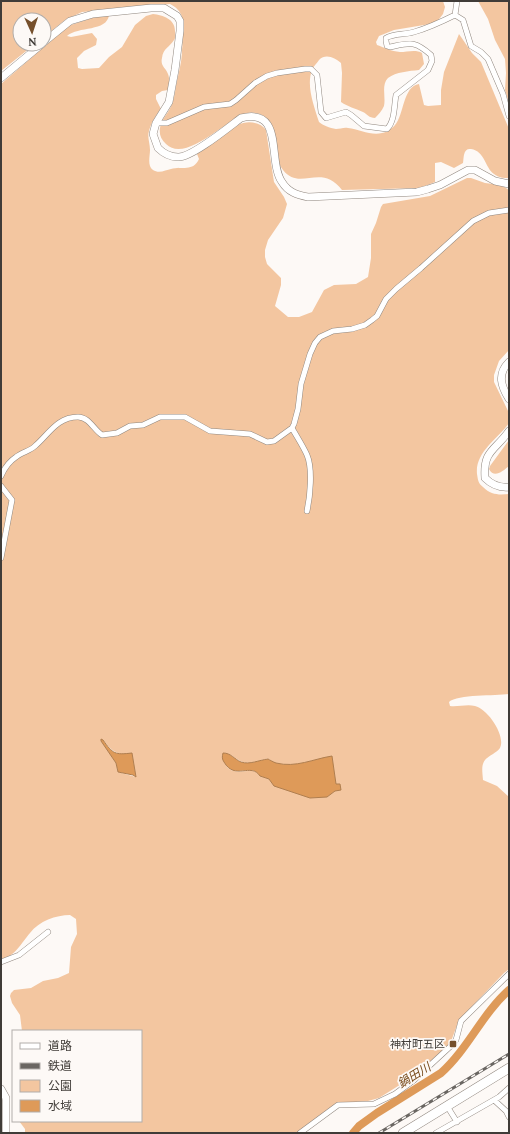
<svg xmlns="http://www.w3.org/2000/svg" width="510" height="1134" font-family="Lora,'Noto Sans JP',serif">
	<rect width="100%" height="100%" fill="#fdf9f6"/>
	<path fill="#f3c6a0" fill-rule="evenodd" d="M1 1H443L445 7 443 14 436 23 394 30 379 36 376 42 377 45C385 48 391 51 400 52 407 52 416 49 422 53L424 64 419 70C409 71 396 72 388 78 381 85 386 97 384 106 382 111 378 115 375 118 369 118 367 114 363 112 355 108 348 107 341 102L342 73 341 63C335 58 326 53 319 60 317 63 313 67 312 70 306 86 314 106 319 122 322 125 330 128 336 129 340 129 344 127 348 128 359 129 371 136 382 133 385 133 393 128 395 125 404 115 403 86 419 84L424 105 428 106 441 105V90L444 72 459 34 472 53 481 62 509 129V178C503 178 499 178 494 174 485 168 485 151 471 149 463 148 464 157 463 163L454 168 441 162 435 163V182L420 188 342 190C321 162 300 192 283 170 271 155 281 123 260 114 256 113 252 112 248 113 227 118 186 164 166 144 161 139 159 135 160 128 161 119 169 113 172 104 174 99 175 92 176 86 178 75 182 62 182 50 183 43 182 36 182 29 182 25 182 21 182 17 180 11 176 7 170 4L82 12 65 20 44 37V20H20V44H35L1 71Z
		M478 1H509V104L505 90 506 73 505 59 495 40 488 19Z
		M153 14C163 15 175 19 175 31 175 34 176 38 174 40 170 47 163 48 162 58 160 66 166 68 168 74 170 79 169 85 168 90L162 91 156 95V99L161 109C156 115 151 123 149 131 147 137 150 143 150 150 150 156 147 166 153 170 159 174 166 170 171 169 182 166 193 172 199 159L197 154C210 144 224 133 238 125 247 120 261 122 266 130L274 182 284 197 287 204 283 218 268 240 265 250V257L267 264 281 278V285L275 306 288 317H299L312 312 324 290 334 285 356 284 368 277 371 258V234L376 223 381 207 383 204 430 196 467 178H471L485 183 501 185 509 190V350L499 361 494 375V382L509 413V423C497 440 475 452 477 474 478 480 478 483 483 487 491 495 499 495 509 494V694C495 696 458 694 449 702L450 706C458 707 467 704 475 706 488 709 506 736 500 748 498 751 495 752 493 754 480 761 482 767 483 780L497 786 509 797V969L504 973 459 1020 450 1044 414 1076 379 1098 368 1101 343 1103 304 1133H25V1129L19 1121H141V1031H22L20 1015 12 1003 10 996 11 993 14 990 31 988 43 981 58 978 69 973 71 947 77 934 76 919 70 915C56 915 39 921 30 933 22 942 14 958 1 959V84L68 26 98 16 109 15C107 32 78 26 67 36L71 37 92 33 97 39 96 45 84 51 77 58 78 68 82 69 99 68 109 57 122 47 135 25 146 16ZM101 740H103C112 751 117 756 132 754L136 777 118 772 116 763 101 741ZM231 755C239 761 246 765 256 762 260 761 264 758 268 759 272 760 270 761 274 763 286 768 310 763 322 758L336 784 335 791 327 797 274 784 269 779 260 776C253 766 243 774 234 771 228 770 225 764 223 760Z
		M509 440V466C503 471 494 479 489 469L490 466Z"/>
	<path fill="#de9a59" stroke="#af7e4f" d="M101 739 103 740C113 754 115 755 132 753L136 777 133 775 118 772 116 763 101 741Z
		M223 753C231 753 234 759 241 762 250 765 259 760 268 759 270 760 273 762 276 763 296 768 313 759 332 756L336 784H340L341 790 335 791 327 797 310 798 274 786 269 779 260 776C251 762 235 781 224 762 222 759 222 757 223 753Z"/>
	<g fill="none" stroke-linecap="round" stroke-linejoin="round">
		<path stroke="#de9a59" stroke-width="8" d="M353 1133 359 1126 377 1113 441 1073C468 1049 482 1014 509 990"/>
		<g stroke="#90877f" stroke-width="6">
			<path id="street" d="M455 15 463 20 471 46 481 52 488 59 503 94 509 116
				M455 15 457 1
				M156 123H167L204 107 230 104 236 100 255 83 267 76 277 73 305 69H311L317 75 321 112 326 118 346 112 351 115 364 126 387 129C395 121 394 106 396 95L428 70 432 61 431 55C414 40 410 43 390 47L387 46 386 41V38C394 33 404 35 414 32 428 28 441 22 455 15
				M292 428C297 437 303 446 307 455 313 469 310 497 307 511
				M1 476C4 469 10 461 16 457 22 452 30 451 35 446 49 434 57 417 78 417 89 417 94 430 102 435L117 433 130 426 143 425 160 417H185L210 431 250 434 267 442 274 441 292 428 294 424 298 409 301 384 310 354 315 343 320 337 333 331 352 329 365 325 372 320 377 316 386 299 396 289 421 268 473 221 489 213 509 210
				M1 486 12 500 1 558
				M1 962 19 955 48 932
				M494 1100 506 1111 509 1117
				M447 1106 457 1122
				M300 1133 338 1105 374 1104 395 1094 414 1080 453 1044 456 1040 461 1021 509 974
				M436 1133 499 1097 509 1088"/>
		</g>
		<g stroke="#90877f" stroke-width="8">
			<path id="secondary" d="M44 42 70 21 93 14 151 8H164L177 16 180 21V31L175 70 169 102 156 123 153 134 158 148C163 153 170 157 178 157 191 158 229 127 241 118 285 107 267 161 282 182 288 192 297 195 308 197L417 192 428 189 440 185 468 170H475L495 181 509 184
				M1 78 42 44
				M509 362C497 374 501 386 509 399
				M509 431C495 451 483 450 485 478 492 485 499 488 509 487
				M1 1089 6 1098V1133"/>
		</g>
		<g stroke="#90877f" stroke-width="10">
			<path id="highway" d="M403 1133 509 1068"/>
		</g>
		<use href="#street" stroke="#fff" stroke-width="5"/>
		<use href="#secondary" stroke="#fff" stroke-width="7"/>
		<use href="#highway" stroke="#fff" stroke-width="9"/>
		<g stroke="#6a6662" stroke-width="3">
			<path id="rail" d="M379 1133 509 1054"/>
		</g>
		<use href="#rail" stroke="#fdf9f6" stroke-width="1.5" stroke-dasharray="4.5" stroke-linecap="butt"/>
	</g>
	<rect fill="#76502c" stroke="#fdf9f6" stroke-width="1.5" x="449" y="1040" width="8" height="8" rx="2"/>
	<g text-anchor="middle" dominant-baseline="central" stroke-width="3.5" stroke-linejoin="round" paint-order="stroke">
		<g font-size="11" fill="#403c38" stroke="#fdf9f6" text-anchor="end">
			<text x="445" y="1044">神村町五区</text>
		</g>
		<g font-size="12" font-style="italic" fill="#774a1a" stroke="#fdf9f6">
			<text transform="translate(414 1075) rotate(-32)">鍋田川</text>
		</g>
	</g>
	<rect width="510" height="1134" fill="none" stroke="#403c38" stroke-width="4"/>
	<rect x="12" y="1030" width="130" height="92" fill="#fdf9f6" stroke="#b1adaa"/>
	<rect x="20" y="1043" width="20" height="6" fill="#ffffff" stroke="#b1adaa"/>
	<text x="48" y="1050" font-size="12" fill="#403c38">道路</text>
	<rect x="20" y="1063" width="20" height="6" fill="#6a6662" stroke="#b1adaa"/>
	<text x="48" y="1070" font-size="12" fill="#403c38">鉄道</text>
	<rect x="20" y="1080" width="20" height="12" fill="#f3c6a0" stroke="#b1adaa"/>
	<text x="48" y="1090" font-size="12" fill="#403c38">公園</text>
	<rect x="20" y="1100" width="20" height="12" fill="#de9a59" stroke="#b1adaa"/>
	<text x="48" y="1110" font-size="12" fill="#403c38">水域</text>
	<g transform="translate(32 32) rotate(177)"><circle r="19" fill="#fdf9f6" stroke="#b1adaa"/>
	<path d="M0-3L7 15L0 10L-7 15Z" fill="#76502c"/>
	<text y="-6" font-size="11" font-weight="bold" text-anchor="middle" fill="#403c38">N</text>
	</g>
</svg>
